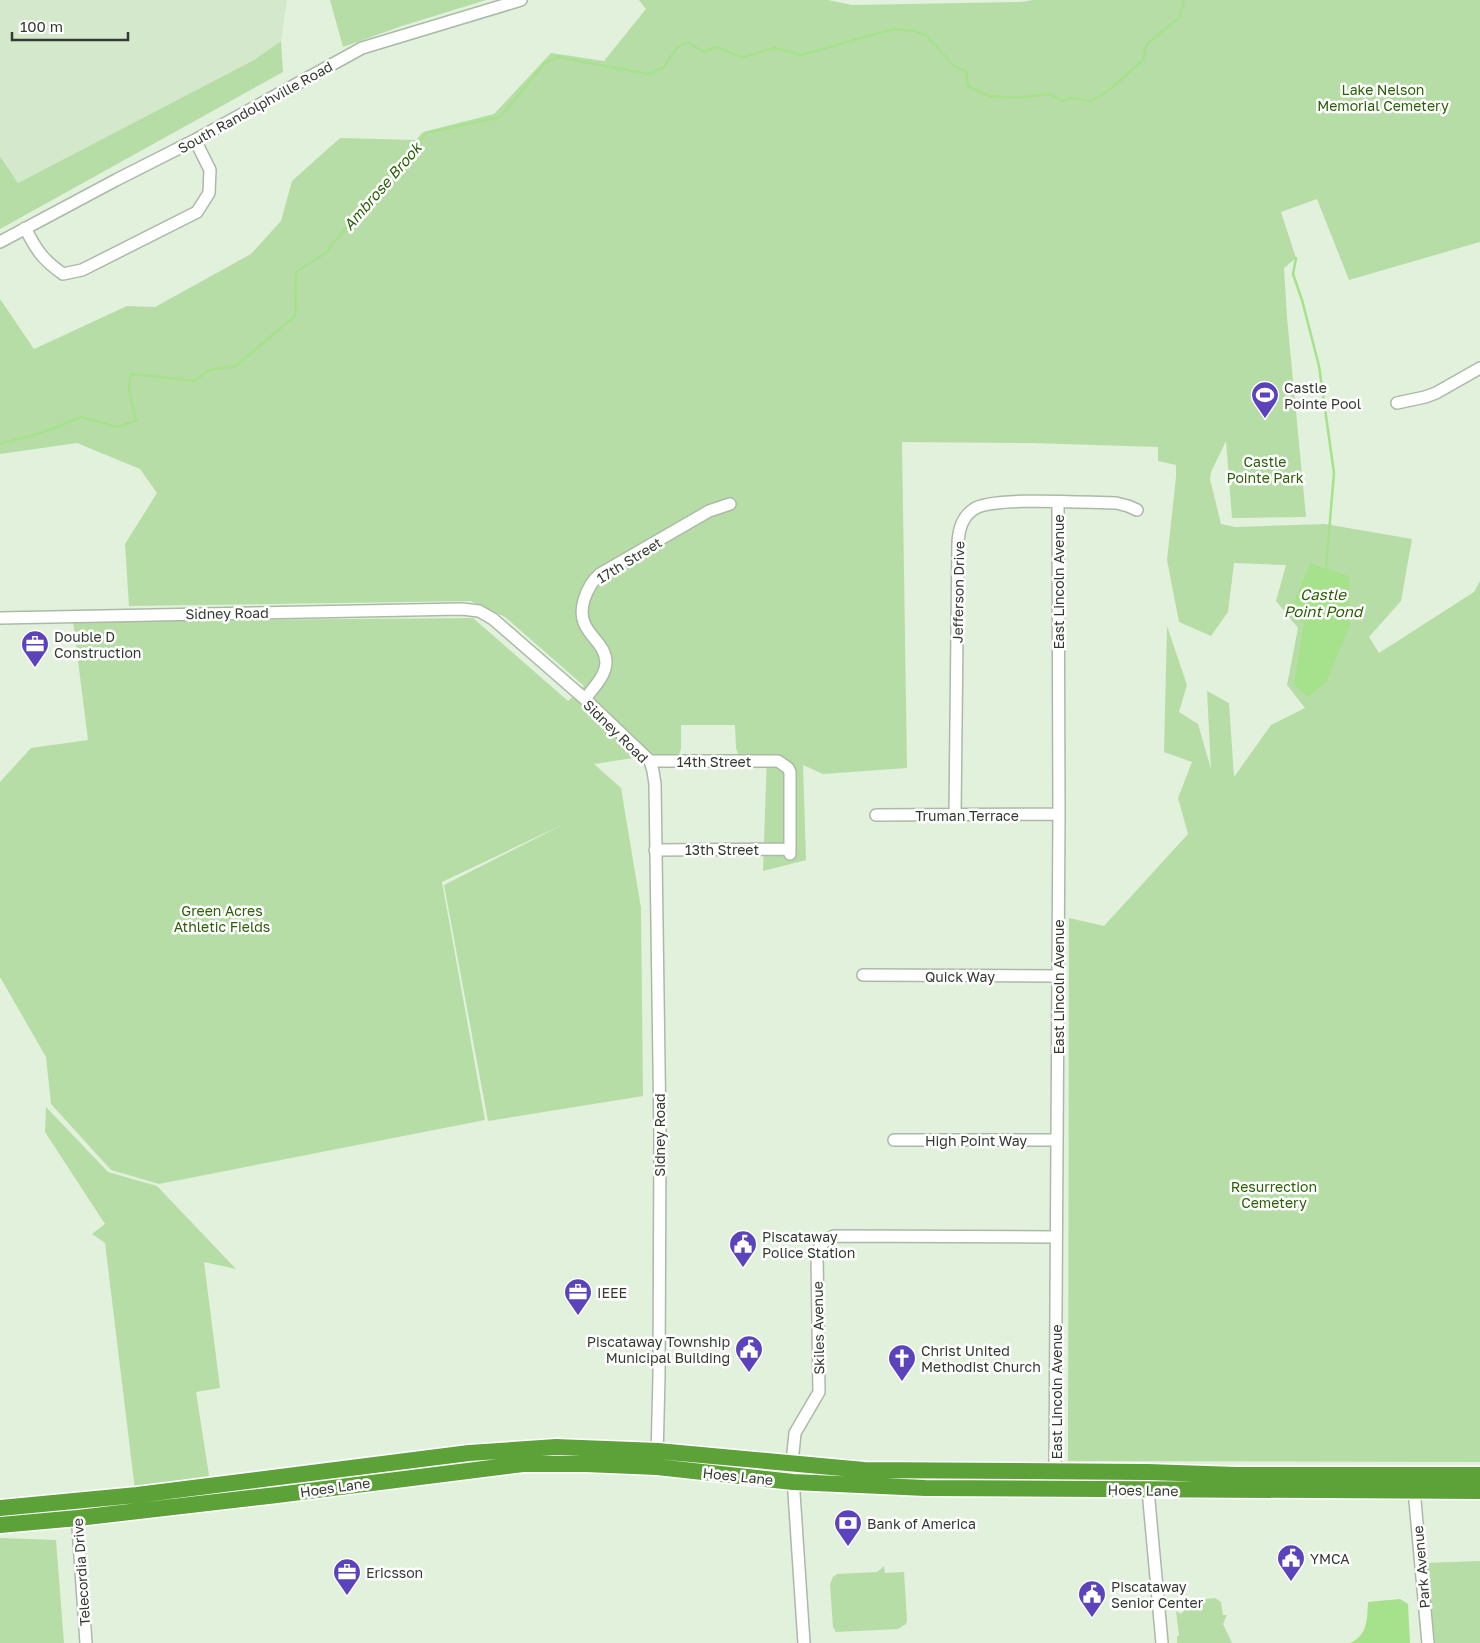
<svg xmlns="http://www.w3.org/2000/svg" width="1480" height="1643" font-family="'Golos Text',sans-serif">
	<rect width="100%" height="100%" fill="#e1f1db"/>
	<path fill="#d4e8cc" d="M0 0H287L281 41 254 60 18 183 0 156Z"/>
	<path fill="#b7dda7" d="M330 0H486L402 26 343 47Z
		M639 0H828L852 5 1021 2 1033 0H1480V242L1349 280 1317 199 1281 212 1296 258 1284 268 1287 317 1306 517 1232 518 1226 441 1211 472 1210 479 1221 524 1235 527 1325 524 1412 539 1401 601 1369 637 1379 653 1474 592 1480 581V1462L1068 1461 1069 918 1104 926 1188 834 1178 798 1192 762 1164 752 1167 626 1187 685 1179 712 1198 724 1211 769 1207 691 1229 703 1234 777 1271 725 1305 708 1287 685 1298 628 1276 601 1286 565 1234 563 1228 612 1211 636 1179 622 1167 560 1176 477V465L1158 461V447L1032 443 902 442 907 768 823 774 803 765 806 860 763 871 767 755 738 754 736 748 735 725H681V749L679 755H653L594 764 621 788 641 908 643 1096 488 1121 444 885 566 823 442 882 485 1120 159 1184 111 1170 51 1104 46 1057 0 977V782L31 748 88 740 73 621 473 618 568 701 584 686 505 617 470 601 129 606 125 544 157 493 140 469 77 443 0 454V299L34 349 127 306 155 307 251 254 281 221 292 181 340 138 416 140 423 132 494 114 551 53 604 61 646 9Z
		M281 41 283 72 0 229V156L18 183 254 60Z
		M46 1107 108 1172 157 1186 236 1269 204 1262 220 1388 196 1392 210 1482 135 1490 105 1243 92 1234 105 1224 45 1132Z
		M0 1538 56 1540 64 1643H0Z
		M1480 1561V1643H1434L1424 1563Z
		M884 1566 885 1573 904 1572 907 1620 906 1624 898 1629 836 1632 833 1627 830 1584 833 1577 837 1574 877 1572Z
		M1215 1598 1221 1602 1223 1615H1227L1223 1624 1232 1643H1177V1636H1179L1176 1611 1181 1614 1187 1607 1181 1602 1179 1603 1180 1600 1185 1603 1186 1601Z"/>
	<path fill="#a6e18c" d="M1310 563 1349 576 1350 625 1326 682 1308 697 1294 684 1304 624 1291 609Z
		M1400 1599 1408 1604 1410 1643H1350C1368 1635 1367 1619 1368 1602Z"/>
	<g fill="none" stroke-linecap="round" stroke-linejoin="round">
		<path stroke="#a6e18c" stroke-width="2.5" d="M1296 258 1293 274 1302 300 1319 366 1334 473 1326 568
			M0 444 41 433 82 417 117 427 136 421 129 389 131 374 195 381 209 370 236 366 295 316 296 272 324 254 427 133 500 117 545 63 558 57 648 74 664 67 677 48 688 42 703 52 717 47 742 57 775 48 801 55 894 29 914 31 926 35 954 66 966 71 968 86 989 96 1016 98 1050 94 1062 101 1072 98 1092 101 1113 87 1143 60 1147 44 1180 17 1184 0"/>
		<g stroke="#abbaa6" stroke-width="14">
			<path id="minor" d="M25 228C37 251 42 259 63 274L82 270 197 212 209 193 210 170 195 140
				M0 242 116 180 195 140 362 48 521 0
				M1397 403 1425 397 1436 393 1480 368
				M0 618 462 609 479 611 493 619 585 699 650 761 653 771 655 784 660 1135 659 1376 657 1457
				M585 699C593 688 605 677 606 663 606 638 574 633 584 600 587 590 592 581 600 574L709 511 730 504
				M650 761H778L788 768 790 772V854
				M876 815 1059 814
				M955 815 958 542C959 529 962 517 974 509 992 496 1090 503 1116 503L1128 506 1137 510
				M655 850 790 849
				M863 975 1058 976
				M894 1140H1057
				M1055 1472 1059 814 1058 502
				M1148 1490 1162 1643
				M1414 1490 1428 1643
				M77 1513 86 1643
				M804 1643 792 1463 795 1433 819 1392 817 1254C820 1244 825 1240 834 1236L1056 1237"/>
		</g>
		<g stroke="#fff" stroke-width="19">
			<path id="highway" d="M0 1508 137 1495 469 1453 556 1447 658 1451 864 1470 1148 1472 1237 1475H1480
				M0 1525 78 1518 277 1495 523 1464H585L657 1467 793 1482 925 1488 1480 1491"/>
		</g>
		<use href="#minor" stroke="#fff" stroke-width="11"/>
		<use href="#highway" stroke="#5da239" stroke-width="16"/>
	</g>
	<defs>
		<g id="stadium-pin" transform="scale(1.4375)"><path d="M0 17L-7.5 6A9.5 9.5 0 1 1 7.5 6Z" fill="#5b43bb" stroke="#fff"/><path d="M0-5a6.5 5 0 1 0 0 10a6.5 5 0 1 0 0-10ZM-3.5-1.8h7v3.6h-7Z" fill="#fff"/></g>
		<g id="office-pin" transform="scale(1.4375)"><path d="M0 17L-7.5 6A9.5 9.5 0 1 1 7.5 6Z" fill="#5b43bb" stroke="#fff"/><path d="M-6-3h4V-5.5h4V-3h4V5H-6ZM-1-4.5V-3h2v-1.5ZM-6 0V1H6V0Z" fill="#fff"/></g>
		<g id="civic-pin" transform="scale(1.4375)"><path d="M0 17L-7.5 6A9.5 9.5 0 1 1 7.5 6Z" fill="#5b43bb" stroke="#fff"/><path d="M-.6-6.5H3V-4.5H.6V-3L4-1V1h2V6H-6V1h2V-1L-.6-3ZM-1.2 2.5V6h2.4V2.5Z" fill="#fff"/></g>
		<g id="church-pin" transform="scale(1.4375)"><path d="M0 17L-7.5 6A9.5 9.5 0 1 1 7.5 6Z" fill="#5b43bb" stroke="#fff"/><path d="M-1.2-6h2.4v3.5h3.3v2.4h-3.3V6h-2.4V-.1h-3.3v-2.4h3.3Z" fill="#fff"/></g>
		<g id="bank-pin" transform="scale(1.4375)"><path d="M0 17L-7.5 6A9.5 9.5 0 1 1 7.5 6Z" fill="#5b43bb" stroke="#fff"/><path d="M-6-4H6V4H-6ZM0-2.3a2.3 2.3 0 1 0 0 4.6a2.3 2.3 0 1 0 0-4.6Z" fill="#fff"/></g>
	</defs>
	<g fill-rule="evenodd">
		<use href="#stadium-pin" x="1265" y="395"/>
		<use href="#office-pin" x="35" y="644"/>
		<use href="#civic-pin" x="743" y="1244"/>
		<use href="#office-pin" x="578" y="1292"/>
		<use href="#civic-pin" x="749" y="1349"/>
		<use href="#church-pin" x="902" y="1358"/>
		<use href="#bank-pin" x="848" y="1523"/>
		<use href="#civic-pin" x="1291" y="1558"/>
		<use href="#office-pin" x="347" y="1572"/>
		<use href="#civic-pin" x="1092" y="1594"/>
	</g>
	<g text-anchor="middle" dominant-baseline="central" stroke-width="5" stroke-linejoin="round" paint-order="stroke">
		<g font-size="14" fill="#2b6007" stroke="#fff">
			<text x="1383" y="89">Lake Nelson<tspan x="1383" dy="16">Memorial Cemetery</tspan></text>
			<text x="1265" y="461">Castle<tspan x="1265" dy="16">Pointe Park</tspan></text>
			<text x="222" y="910">Green Acres<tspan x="222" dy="16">Athletic Fields</tspan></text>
			<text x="1274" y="1186">Resurrection<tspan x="1274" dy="16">Cemetery</tspan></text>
		</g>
		<g font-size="14" fill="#343a31" stroke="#fff">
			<text transform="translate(255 107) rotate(-29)">South Randolphville Road</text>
			<text transform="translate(629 560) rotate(-32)">17th Street</text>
			<text transform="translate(1058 582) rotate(-90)">East Lincoln Avenue</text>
			<text transform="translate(958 592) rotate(-89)">Jefferson Drive</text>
			<text transform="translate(227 613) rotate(-1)">Sidney Road</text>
			<text transform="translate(616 731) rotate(44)">Sidney Road</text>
			<text x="714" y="761">14th Street</text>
			<text x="967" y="815">Truman Terrace</text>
			<text x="722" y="849">13th Street</text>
			<text x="960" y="976">Quick Way</text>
			<text transform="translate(1058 987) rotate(-90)">East Lincoln Avenue</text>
			<text transform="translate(659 1135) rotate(-90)">Sidney Road</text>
			<text x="976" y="1140">High Point Way</text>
			<text transform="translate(818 1328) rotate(-91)">Skiles Avenue</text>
			<text transform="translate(1056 1392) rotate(-90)">East Lincoln Avenue</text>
			<text transform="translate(738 1476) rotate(6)">Hoes Lane</text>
			<text transform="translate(335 1487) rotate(-8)">Hoes Lane</text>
			<text transform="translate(1143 1490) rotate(1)">Hoes Lane</text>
			<text transform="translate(1421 1567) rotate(-95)">Park Avenue</text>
			<text transform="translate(81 1572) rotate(-94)">Telecordia Drive</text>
		</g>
		<g font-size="14" fill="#343a31" stroke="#fff" text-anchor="start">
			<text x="1284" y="387">Castle<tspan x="1284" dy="16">Pointe Pool</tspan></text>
			<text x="54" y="636">Double D<tspan x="54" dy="16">Construction</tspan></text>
			<text x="762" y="1236">Piscataway<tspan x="762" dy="16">Police Station</tspan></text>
			<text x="597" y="1292">IEEE</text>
			<text x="730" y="1341" text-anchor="end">Piscataway Township<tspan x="730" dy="16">Municipal Building</tspan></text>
			<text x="921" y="1350">Christ United<tspan x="921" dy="16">Methodist Church</tspan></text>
			<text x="867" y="1523">Bank of America</text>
			<text x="1310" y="1558">YMCA</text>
			<text x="366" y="1572">Ericsson</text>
			<text x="1111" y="1586">Piscataway<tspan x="1111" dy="16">Senior Center</tspan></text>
		</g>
		<g font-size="15" font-style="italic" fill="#2a5f04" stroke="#fff">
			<text transform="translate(382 186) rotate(-49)">Ambrose Brook</text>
			<text x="1323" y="594">Castle<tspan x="1323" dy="17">Point Pond</tspan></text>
		</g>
	</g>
	<path d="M12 32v8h116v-8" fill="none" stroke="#343a31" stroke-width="2.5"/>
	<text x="20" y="32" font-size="15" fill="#343a31" stroke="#ffffff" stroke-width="4" paint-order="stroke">100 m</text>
</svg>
